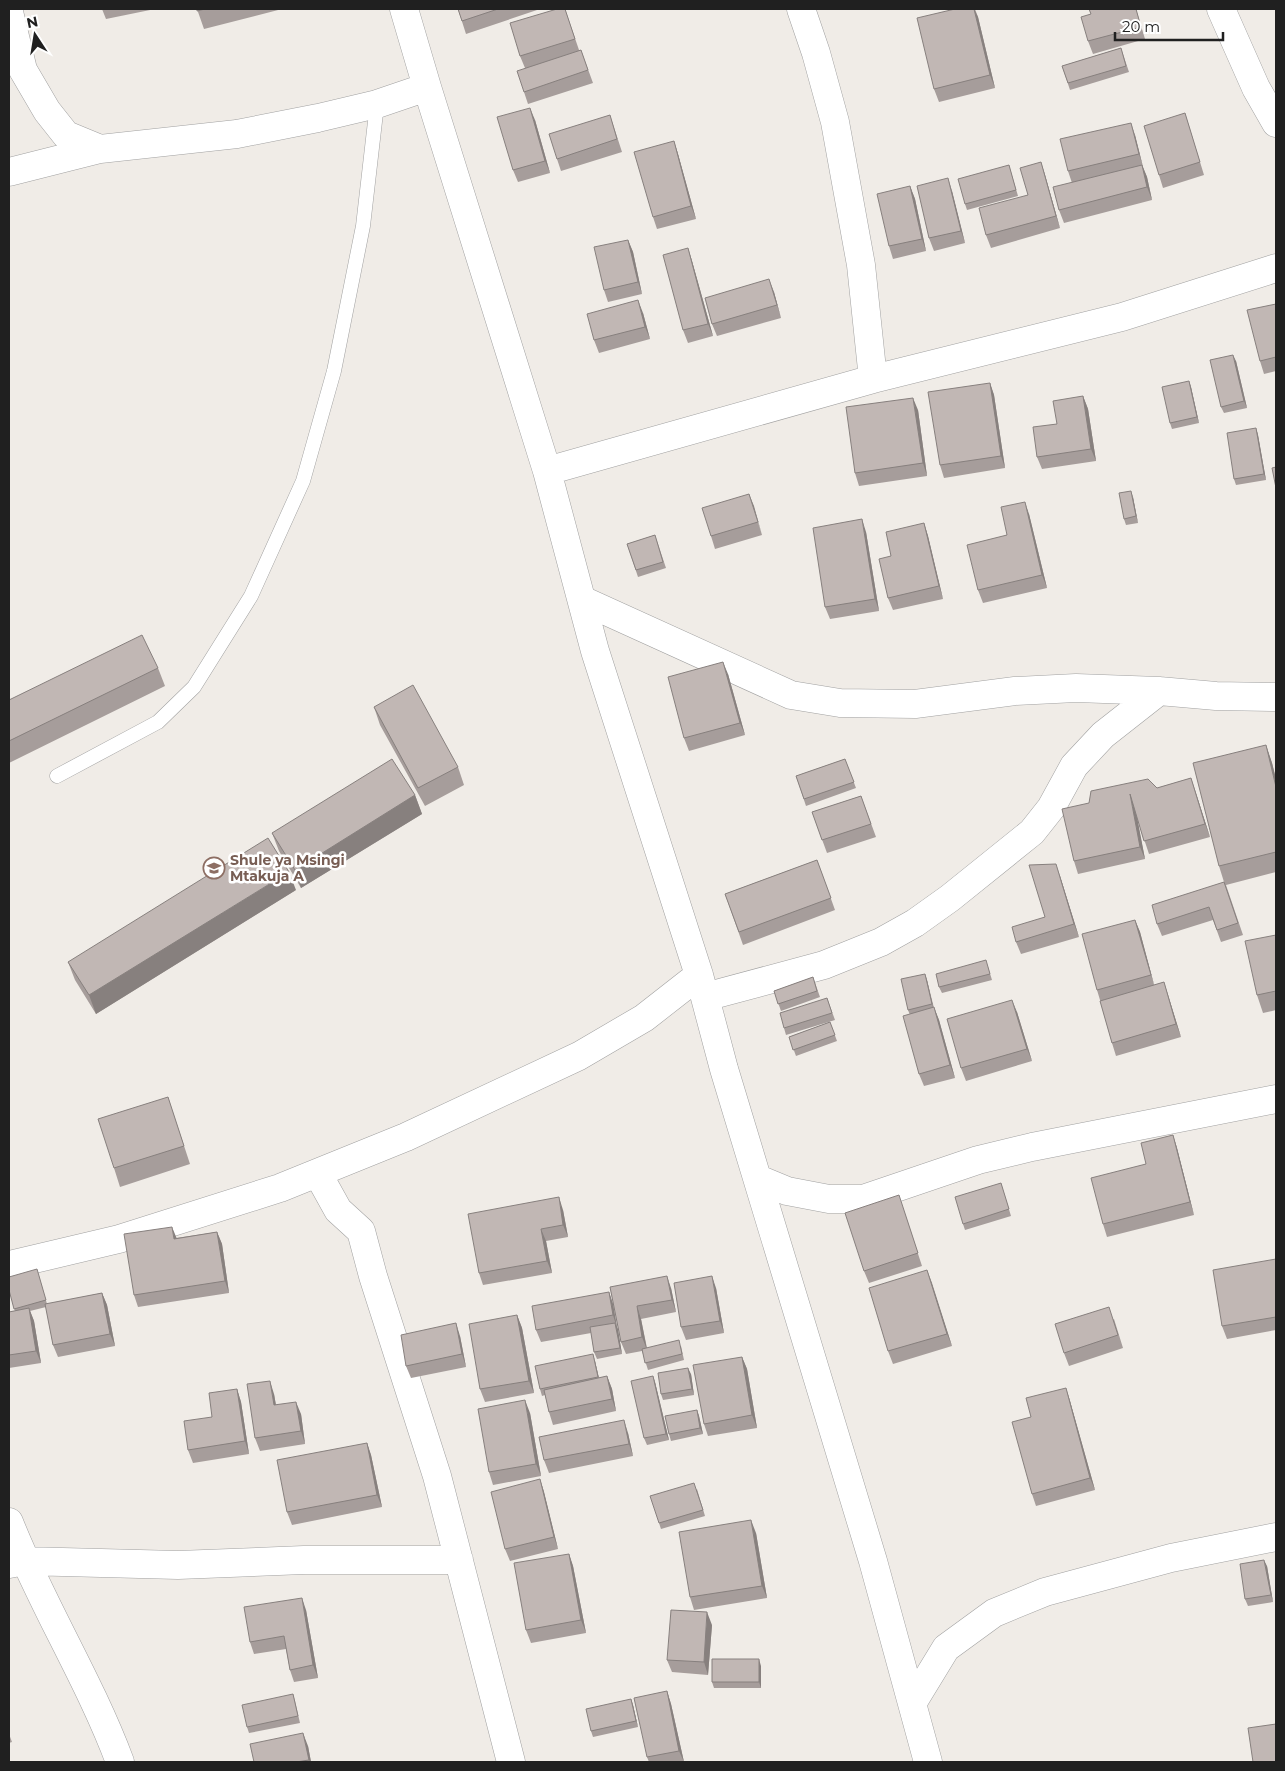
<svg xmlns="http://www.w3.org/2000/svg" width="1285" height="1771" font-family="Montserrat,sans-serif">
	<rect width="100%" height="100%" fill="#f0ece7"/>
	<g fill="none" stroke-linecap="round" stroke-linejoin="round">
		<g stroke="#a1a1a1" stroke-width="15">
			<path id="lane" d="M57 776 158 722 194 687 251 596 303 481 334 371 363 226 377 104"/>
		</g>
		<g stroke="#a1a1a1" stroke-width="29">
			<path id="street" d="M404 9 427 87 547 471 595 651 699 975 724 1069 873 1561 928 1762
				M801 9 816 53 835 122 861 265 873 379
				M1221 9 1256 88 1276 123
				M9 12 23 70 47 111 66 135 100 149
				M9 172 100 149 237 134 318 118 377 104 427 87
				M547 471 873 379 1122 317 1276 268
				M582 600 791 695 840 703 915 704 1015 691 1076 688 1159 691 1216 696 1276 697
				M705 997 824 965 881 942 915 923 950 898 1032 832 1051 808 1074 766 1103 735 1159 691
				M318 1174 338 1210 361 1231 373 1276 437 1476 511 1762
				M758 1179 787 1191 829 1199H863L978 1160 1032 1147 1276 1099
				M9 1265 119 1239 280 1188 406 1137 579 1056 644 1018 699 975
				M9 1522C41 1604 89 1679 120 1762
				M9 1564 24 1561 178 1565 304 1560H459
				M913 1702 946 1648 994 1613 1045 1592 1171 1558 1276 1537"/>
		</g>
		<use href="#lane" stroke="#fff" stroke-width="14"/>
		<use href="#street" stroke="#fff" stroke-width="28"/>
	</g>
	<path fill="#a69d9b" d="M102 9H155L106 19Z
		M197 9H282L204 29Z
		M458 9H540L466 34Z
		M565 9 579 50H581L593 83 528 104 524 92 525 68 520 56Z
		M955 9H975L978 17 995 88 939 102 934 89Z
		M1089 9H1136L1145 39 1093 54 1088 41 1091 14Z
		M1121 48 1129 72 1070 90 1062 66Z
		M1185 113 1204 175 1163 188 1159 175Z
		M610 115 622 152 561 171 557 159Z
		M535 120 550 173 518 182 513 170Z
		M1135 135 1143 167 1147 177 1152 200 1064 223 1059 210 1072 183 1068 171Z
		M674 141 678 154 696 219 657 229 653 217Z
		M1041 162 1045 175 1060 228 991 248 986 235 1028 195Z
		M1009 165 1018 196 967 210 965 204Z
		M910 186 915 199 926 251 893 259 889 246Z
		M952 191 965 243 934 251 929 238Z
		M628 240 633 252 642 294 608 302 604 290Z
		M688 248 692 261 713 336 688 343 683 330Z
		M774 292 781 318 717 336 712 324Z
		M1276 304V371L1264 374 1260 361Z
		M643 313 650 339 599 353 594 340Z
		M1236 361 1247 408 1224 413 1221 407Z
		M1189 381 1191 387 1199 423 1172 429 1170 423Z
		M990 383 994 395 1005 468 944 478 940 465Z
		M1083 396 1088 409 1096 461 1042 469 1037 457 1057 424Z
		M918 410 927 476 859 486 855 473Z
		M1256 428 1258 435 1266 480 1236 485 1234 479Z
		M749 494 762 535 715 549 711 536Z
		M1133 497 1138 523 1126 525 1124 519Z
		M1029 514 1047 588 983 603 978 590 1007 535Z
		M924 523 928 536 943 599 893 610 888 598 891 556Z
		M866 532 879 611 830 619 825 607Z
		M655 535 666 568 638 577 627 544Z
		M158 668 165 686 9 763V700Z
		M728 674 745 735 689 751 684 738Z
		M374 707 458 767 464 785 425 806 380 725Z
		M1266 745 1272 763 1276 779V872L1226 885 1243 935 1221 942 1213 920 1162 936 1157 924 1224 882 1219 866Z
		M845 759 856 788 806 806 796 776Z
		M1191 778 1210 837 1149 854 1136 815 1145 859 1078 874 1074 861 1157 788Z
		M415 795 422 814 301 888 279 851 272 833Z
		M861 796 876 837 827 853 812 812Z
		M817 860 835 910 743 945 725 894Z
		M1060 876 1079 937 1021 954 1016 942 1045 917Z
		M296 890 96 1014 75 980 68 962Z
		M1135 920 1140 932 1154 985 1164 982 1181 1037 1116 1056 1112 1043 1100 1000 1097 990Z
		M1276 935V1010L1263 1013 1257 995Z
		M988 967 992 980 942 993 939 987Z
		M925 974 927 980 934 1008 939 1020 955 1078 924 1086 919 1074 910 1015 908 1010Z
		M813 977 820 997 781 1011 774 991Z
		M827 998 835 1020 786 1035 784 1028Z
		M1017 1012 1032 1061 966 1081 961 1068Z
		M830 1022 837 1041 796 1056 789 1037Z
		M168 1097 190 1164 120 1187 114 1168Z
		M1173 1135 1177 1148 1194 1215 1107 1237 1103 1224 1146 1164Z
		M1001 1183 1011 1216 965 1230 963 1224Z
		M903 1208 922 1266 869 1283 864 1271Z
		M563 1210 568 1237 546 1241 552 1273 483 1285 479 1273Z
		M217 1232 222 1244 229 1293 138 1307 134 1295 176 1238Z
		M1276 1259V1330L1227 1339 1222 1326Z
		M927 1270 952 1346 893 1364 888 1351Z
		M39 1276 47 1304 102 1293 107 1305 115 1346 58 1357 53 1345 46 1307 30 1311 34 1321 41 1363 9 1368V1312L15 1311 9 1290Z
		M610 1287 671 1288 676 1312 641 1319 647 1348 681 1346 684 1360 648 1370 642 1351 626 1354 621 1342Z
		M716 1288 724 1333 686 1340 681 1327Z
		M609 1292 613 1304 622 1354 597 1359 594 1352 591 1333 541 1342 536 1330Z
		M517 1315 522 1328 534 1393 485 1402 480 1389Z
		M1114 1319 1123 1348 1069 1366 1064 1353Z
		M460 1336 466 1367 411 1378 406 1366Z
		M742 1357 747 1369 757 1428 708 1436 704 1424Z
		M595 1361 599 1378 607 1376 612 1389 616 1411 553 1425 549 1412 545 1395 542 1396 540 1389Z
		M691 1374 694 1395 663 1400 661 1394Z
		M653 1376 655 1382 669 1440 647 1445 644 1438Z
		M1066 1388 1070 1401 1095 1490 1036 1506 1032 1494 1031 1417Z
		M237 1389 241 1402 249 1454 193 1463 188 1450 212 1417Z
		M274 1394 276 1405 301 1414 305 1444 260 1451 255 1438Z
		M697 1410 699 1416 703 1434 671 1441 669 1434Z
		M530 1413 541 1476 493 1485 489 1472Z
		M628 1433 633 1456 549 1473 544 1460Z
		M367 1443 371 1455 382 1507 292 1525 287 1512Z
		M540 1479 544 1492 558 1549 510 1561 505 1549Z
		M697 1489 705 1516 661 1529 659 1523Z
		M756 1533 767 1598 694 1610 690 1597Z
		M569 1554 573 1566 586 1633 531 1643 526 1630Z
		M1267 1566 1273 1602 1248 1606 1245 1599Z
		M306 1610 318 1678 294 1682 290 1670 286 1649 254 1654 250 1642Z
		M712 1625 708 1675 672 1672 667 1660Z
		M761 1666V1688H714L712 1682Z
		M667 1691 671 1704 684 1762H649L647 1757Z
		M293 1694 295 1701 300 1723 249 1733 247 1727Z
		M631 1699 633 1705 638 1727 593 1737 591 1731Z
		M9 1734 12 1742 9 1743Z
		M308 1746 311 1762H254Z"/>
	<path fill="#87807e" d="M974 9 978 17 995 88 990 75Z
		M530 108 535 120 550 173 545 161Z
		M1131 123 1135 135 1143 167 1139 154Z
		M674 141 678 154 696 219 691 206Z
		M1041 162 1045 175 1060 228 1056 216Z
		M1142 165 1147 177 1152 200 1147 187Z
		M948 178 952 191 965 243 961 231Z
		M910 186 915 199 926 251 922 239Z
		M628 240 633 252 642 294 638 282Z
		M688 248 692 261 713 336 708 324Z
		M769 279 774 292 781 318Z
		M638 300 643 313 650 339 645 327Z
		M1233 355 1236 361 1247 408 1244 401Z
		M1189 381 1191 387 1199 423 1197 417Z
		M990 383 994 395 1005 468 1001 456Z
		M1083 396 1088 409 1096 461 1091 449Z
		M913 398 918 410 927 476 923 463Z
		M1256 428 1258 435 1266 480 1264 474Z
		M1131 491 1133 497 1138 523 1136 516Z
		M749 494 754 506 762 535 758 522Z
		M1025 502 1029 514 1047 588 1042 575Z
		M862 519 866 532 879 611 875 599Z
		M924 523 928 536 943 599 939 586Z
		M723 662 728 674 745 735 740 723Z
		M1266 745 1272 763 1276 779V787Z
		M1191 778 1195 790 1210 837 1205 824Z
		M1130 794 1135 806 1145 859 1140 847Z
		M415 795 422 814 301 888 295 870Z
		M1056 864 1060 876 1079 937 1074 924Z
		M289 872 296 890 96 1014 89 995Z
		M1135 920 1140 932 1155 988 1151 975Z
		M925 974 927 980 934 1011 932 1004Z
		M1164 982 1168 995 1181 1037 1176 1024Z
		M1012 1000 1017 1012 1032 1061 1027 1049Z
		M934 1007 939 1020 955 1078 950 1065Z
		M1173 1135 1177 1148 1194 1215 1190 1202Z
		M559 1197 563 1210 568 1237 563 1225Z
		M172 1227 177 1239H174Z
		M541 1229 546 1241 552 1273 547 1261Z
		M217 1232 222 1244 229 1293 225 1281Z
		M927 1270 932 1283 952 1346 947 1334Z
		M667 1276 671 1288 676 1312 672 1300Z
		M712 1276 716 1288 724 1333 720 1321Z
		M609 1292 613 1304 617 1328 613 1315Z
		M102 1293 107 1305 115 1346 110 1334Z
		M637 1306 641 1319 647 1350 642 1337Z
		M29 1308 34 1321 41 1363 36 1351Z
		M517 1315 522 1328 534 1393 529 1381Z
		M456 1323 460 1336 466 1367 462 1354Z
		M615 1323 618 1329 622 1354 620 1348Z
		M593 1354 595 1361 600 1383 598 1377Z
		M742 1357 747 1369 757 1428 752 1415Z
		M688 1368 691 1374 694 1395 692 1389Z
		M607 1376 612 1389 616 1411 612 1399Z
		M653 1376 655 1382 669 1440 666 1434Z
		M270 1381 274 1394 278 1418 274 1405Z
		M1066 1388 1070 1401 1095 1490 1090 1478Z
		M237 1389 241 1402 249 1454 245 1441Z
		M525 1400 530 1413 541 1476 536 1464Z
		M296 1402 301 1414 305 1444 301 1431Z
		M697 1410 699 1416 703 1434 700 1428Z
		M624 1420 628 1433 633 1456 629 1444Z
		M367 1443 371 1455 382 1507 377 1495Z
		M540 1479 544 1492 558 1549 554 1537Z
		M751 1520 756 1533 767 1598 762 1586Z
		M569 1554 573 1566 586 1633 581 1620Z
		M1264 1560 1267 1566 1273 1602 1271 1595Z
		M302 1598 306 1610 318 1678 313 1665Z
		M707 1612 712 1625 708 1675 704 1662Z
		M759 1659 761 1666V1688L759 1682Z
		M667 1691 671 1704 684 1762 679 1751Z
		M631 1699 633 1705 638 1727 636 1721Z
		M303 1733 308 1746 311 1762H310L309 1760Z"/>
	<path fill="#c1b7b4" stroke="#87807e" d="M197 9H205L197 11Z
		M458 9H498L462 21Z
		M557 9H565L575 39 520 56 510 23Z
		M955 9H974L990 75 934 89 917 18Z
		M1089 9H1136L1141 27 1088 41 1081 17 1091 14Z
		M1121 48 1126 66 1068 83 1062 66Z
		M581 50 588 70 524 92 517 71Z
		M530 108 545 161 513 170 497 117Z
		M1185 113 1200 162 1159 175 1144 126Z
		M610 115 617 139 557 159 549 134Z
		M1131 123 1139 154 1068 171 1060 139Z
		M674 141 691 206 653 217 634 152Z
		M1041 162 1056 216 986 235 979 208 1028 195 1020 168Z
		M1009 165 1016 190 965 204 958 179Z
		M1142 165 1147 187 1059 210 1053 187Z
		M948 178 961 231 929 238 917 186Z
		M910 186 922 239 889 246 877 194Z
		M628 240 638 282 604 290 594 247Z
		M688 248 708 324 683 330 663 255Z
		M769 279 777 305 712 324 705 298Z
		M638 300 645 327 594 340 587 314Z
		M1276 304V357L1260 361 1247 310Z
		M1233 355 1244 401 1221 407 1210 360Z
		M1189 381 1197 417 1170 423 1162 387Z
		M990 383 1001 456 940 465 928 392Z
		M1083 396 1091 449 1037 457 1033 427 1057 424 1053 401Z
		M913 398 923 463 855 473 846 407Z
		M1256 428 1264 474 1234 479 1227 433Z
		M1276 467V488L1272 468Z
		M1131 491 1136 516 1124 519 1119 493Z
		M749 494 758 522 711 536 702 508Z
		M1025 502 1042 575 978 590 967 545 1007 535 1001 507Z
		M862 519 875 599 825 607 813 528Z
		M924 523 939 586 888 598 879 559 891 556 886 532Z
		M655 535 663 562 636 570 627 544Z
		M142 635 158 668 9 741V700Z
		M723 662 740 723 684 738 668 677Z
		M413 685 458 767 418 788 374 707Z
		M1266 745 1276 787V852L1219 866 1193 763Z
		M392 759 415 795 295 870 272 833Z
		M845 759 854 782 804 799 796 776Z
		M1191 778 1205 824 1144 841 1130 794 1140 847 1074 861 1062 809 1089 803 1091 791 1148 779 1157 788Z
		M861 796 871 824 822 840 812 812Z
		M268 838 289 872 89 995 68 962Z
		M817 860 831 898 739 932 725 894Z
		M1056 864 1074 924 1016 942 1012 927 1045 917 1029 865Z
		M1224 882 1238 923 1217 930 1209 907 1157 924 1152 905Z
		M1135 920 1151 975 1097 990 1082 934Z
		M1276 935V991L1257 995 1245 941Z
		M986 960 990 974 939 987 936 974Z
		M925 974 932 1004 908 1010 901 979Z
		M813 977 817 991 778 1004 774 991Z
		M1164 982 1176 1024 1112 1043 1100 1001Z
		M827 998 832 1013 784 1028 780 1013Z
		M1012 1000 1027 1049 961 1068 947 1019Z
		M934 1007 950 1065 919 1074 903 1016Z
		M830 1022 835 1035 793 1050 789 1037Z
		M168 1097 184 1146 114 1168 98 1119Z
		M1173 1135 1190 1202 1103 1224 1091 1178 1146 1164 1141 1143Z
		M1001 1183 1009 1209 963 1224 955 1197Z
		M899 1195 918 1253 864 1271 845 1213Z
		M559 1197 563 1225 541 1229 547 1261 479 1273 468 1214Z
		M172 1227 174 1239 217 1232 225 1281 134 1295 124 1234Z
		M1276 1259V1317L1222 1326 1213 1270Z
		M37 1269 46 1300 14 1309 9 1290V1277Z
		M927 1270 947 1334 888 1351 869 1288Z
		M667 1276 672 1300 637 1306 642 1337 621 1342 610 1287Z
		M712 1276 720 1321 681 1327 674 1283Z
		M609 1292 613 1315 536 1330 532 1306Z
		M102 1293 110 1334 53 1345 45 1304Z
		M1109 1307 1118 1335 1064 1353 1055 1324Z
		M29 1308 36 1351 9 1355V1312Z
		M517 1315 529 1381 480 1389 469 1324Z
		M456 1323 462 1354 406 1366 401 1335Z
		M615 1323 620 1348 594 1352 590 1327Z
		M679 1340 682 1354 645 1363 642 1349Z
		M593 1354 598 1377 540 1389 535 1366Z
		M742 1357 752 1415 704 1424 693 1365Z
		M688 1368 692 1389 661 1394 658 1373Z
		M607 1376 612 1399 549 1412 544 1390Z
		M653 1376 666 1434 644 1438 631 1381Z
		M270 1381 274 1405 296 1402 301 1431 255 1438 247 1384Z
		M1066 1388 1090 1478 1032 1494 1012 1422 1031 1417 1026 1398Z
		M237 1389 245 1441 188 1450 184 1421 212 1417 209 1393Z
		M525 1400 536 1464 489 1472 478 1409Z
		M697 1410 700 1428 669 1434 665 1416Z
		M624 1420 629 1444 544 1460 539 1437Z
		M367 1443 377 1495 287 1512 277 1460Z
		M540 1479 554 1537 505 1549 491 1492Z
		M694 1483 703 1510 659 1523 650 1496Z
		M751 1520 762 1586 690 1597 679 1532Z
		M569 1554 581 1620 526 1630 514 1563Z
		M1264 1560 1271 1595 1245 1599 1240 1564Z
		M302 1598 313 1665 290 1670 284 1636 250 1642 244 1607Z
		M671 1610 707 1612 704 1662 667 1660Z
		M712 1659H759V1682H712Z
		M667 1691 679 1751 647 1757 634 1698Z
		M293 1694 298 1716 247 1727 242 1705Z
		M631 1699 636 1721 591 1731 586 1709Z
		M1276 1724V1762H1253L1248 1728Z
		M303 1733 309 1760 296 1762H254L250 1744Z"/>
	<defs>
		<g id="school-ring" transform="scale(1.125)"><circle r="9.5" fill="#fff" stroke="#8d6e63" stroke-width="1.5"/><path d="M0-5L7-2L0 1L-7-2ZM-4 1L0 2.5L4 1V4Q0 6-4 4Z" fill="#8d6e63"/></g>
	</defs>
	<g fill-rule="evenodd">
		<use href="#school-ring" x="214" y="868"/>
	</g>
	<g text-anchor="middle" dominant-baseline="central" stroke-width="5" stroke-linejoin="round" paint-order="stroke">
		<g font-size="14" font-weight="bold" fill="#785e54" stroke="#fff" text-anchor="start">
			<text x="230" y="860">Shule ya Msingi<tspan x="230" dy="16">Mtakuja A</tspan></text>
		</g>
	</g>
	<rect width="1285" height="1771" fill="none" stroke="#202020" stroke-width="20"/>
	<g transform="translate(35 35) rotate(348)" stroke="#ffffff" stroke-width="4" paint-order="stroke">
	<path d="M0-4L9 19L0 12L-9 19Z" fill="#202020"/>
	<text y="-8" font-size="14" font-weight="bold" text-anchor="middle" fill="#202020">N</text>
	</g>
	<path d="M1115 32v8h108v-8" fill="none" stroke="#202020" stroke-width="2.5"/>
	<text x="1122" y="32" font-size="15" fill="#202020" stroke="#ffffff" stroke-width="4" paint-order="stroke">20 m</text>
</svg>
